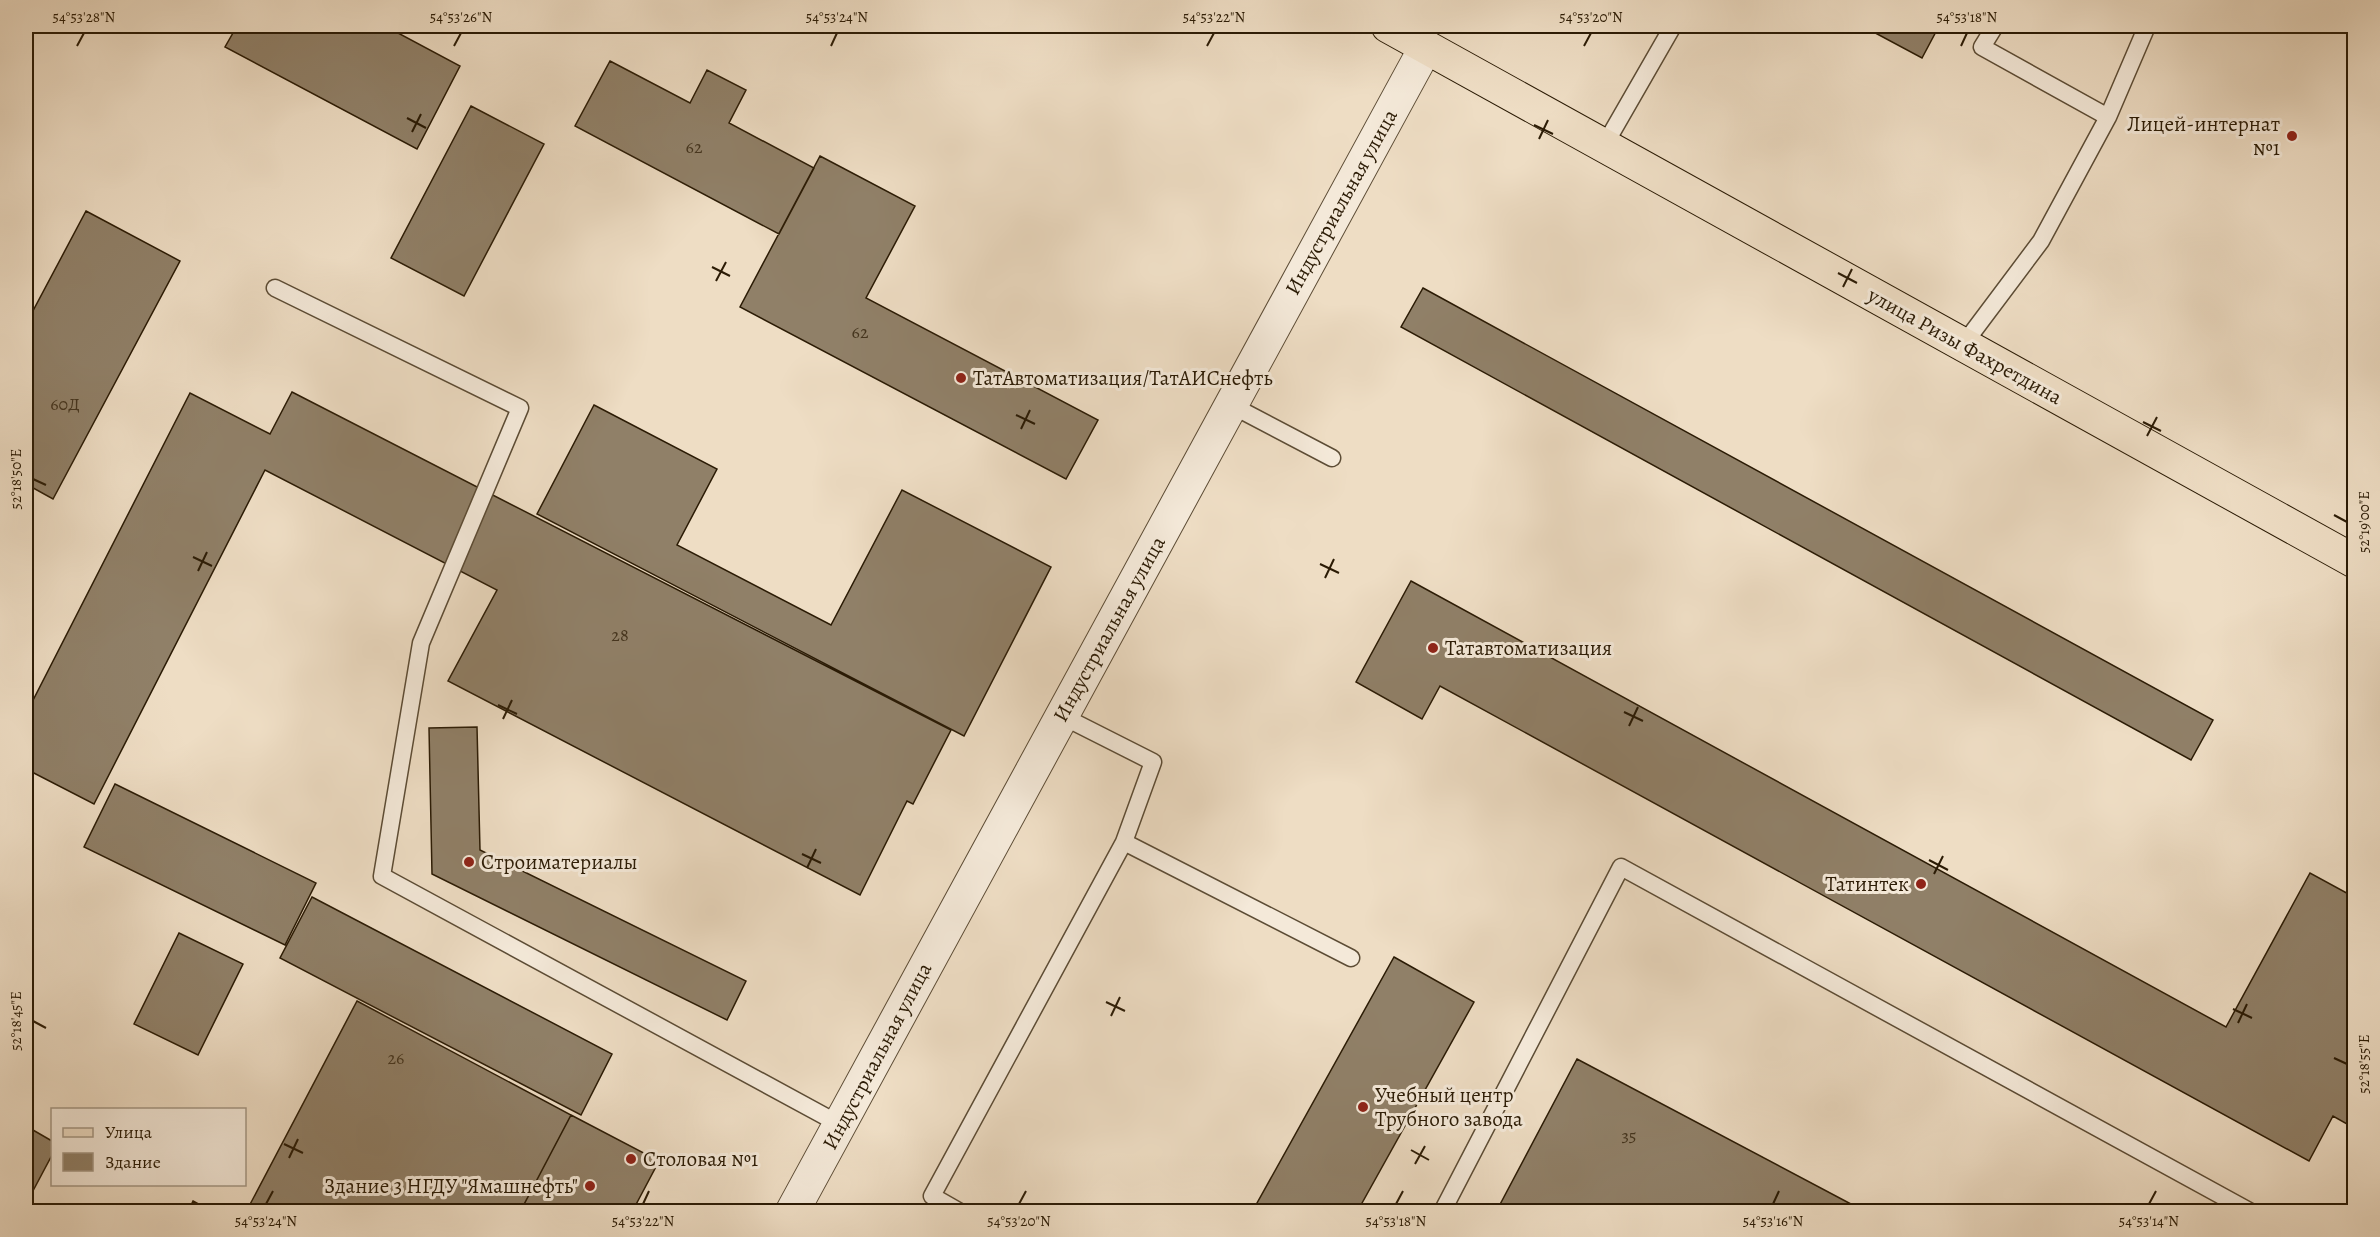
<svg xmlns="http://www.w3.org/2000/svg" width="2380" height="1237" font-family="Alegreya,serif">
	<rect width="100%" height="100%" fill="#eeddc4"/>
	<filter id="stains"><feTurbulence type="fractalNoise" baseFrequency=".00333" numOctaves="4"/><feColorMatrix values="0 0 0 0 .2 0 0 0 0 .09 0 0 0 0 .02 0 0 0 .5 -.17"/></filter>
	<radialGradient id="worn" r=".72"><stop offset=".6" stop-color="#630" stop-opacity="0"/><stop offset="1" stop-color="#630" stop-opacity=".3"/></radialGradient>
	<path fill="#908068" stroke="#2b1b05" stroke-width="1.5" d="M237 26H385L460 66 417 149 225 47Z
		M1868 26H1939L1922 58 1866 28Z
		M610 61 690 103 707 70 746 90 729 123 814 168 779 234 575 126Z
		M471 106 544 144 464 296 391 258Z
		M820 156 915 206 866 298 1098 420 1066 479 740 307Z
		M86 211 180 261 53 499 26 484V324Z
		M1423 288 2213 720 2191 760 1401 327Z
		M292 392 951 730 913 804 907 801 860 895 448 681 497 590 265 470 94 804 26 769V714L190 393 270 434Z
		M594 405 717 469 677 545 831 625 902 490 1051 567 964 736 537 514Z
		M1411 581 2226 1027 2310 873 2354 897V1128L2333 1116 2309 1161 1440 686 1422 719 1356 682Z
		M477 727 480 850 746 981 727 1020 432 874 429 728Z
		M115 784 316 883 285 945 84 847Z
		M312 897 612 1054 581 1115 280 958Z
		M179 933 243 964 198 1055 134 1024Z
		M1394 957 1474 1002 1357 1212H1252Z
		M357 1001 571 1115 520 1212H246Z
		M1577 1059 1866 1212H1496Z
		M571 1115 659 1161 632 1212H520Z
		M26 1126 52 1141V1155L26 1204Z
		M193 1201 213 1212H188Z"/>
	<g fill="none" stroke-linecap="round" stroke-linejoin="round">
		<g stroke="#5c4c35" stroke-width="19">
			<path id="service" d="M1995 26 1982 47 2108 117
				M1604 146 1673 26
				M275 288 520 408 421 643 382 876 841 1125
				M1963 345 2041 241 2108 117 2147 26
				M1231 405 1332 458
				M1124 842 1351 958
				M960 1212 932 1196 1124 842 1153 762 1062 716
				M1442 1212 1621 867 2251 1212"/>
		</g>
		<g stroke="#5c4c35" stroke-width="35">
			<path id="tertiary" d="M792 1212 1426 47"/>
		</g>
		<g stroke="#2b1b05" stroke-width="35">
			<path id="primary" d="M1388 26 2354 561"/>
		</g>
		<use href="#service" stroke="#f4e9d9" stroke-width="16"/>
		<use href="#tertiary" stroke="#f4e9d9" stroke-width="33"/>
		<use href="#primary" stroke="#eeddc4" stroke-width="33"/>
	</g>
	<path fill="none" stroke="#2b1b05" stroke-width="2" d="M77 46 84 33M454 46 461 33M831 46 837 33M1207 46 1214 33M1584 46 1591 33M1961 46 1967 33M407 118 426 128M1534 125 1553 134M412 132 421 114M1539 139 1548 120M712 267 730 276M1838 273 1857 283M716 281 726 262M1843 287 1852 269M1016 415 1035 424M2143 422 2161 431M1021 429 1030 410M2147 436 2157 417M33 479 46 485M2334 515 2347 522M193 557 212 566M1320 564 1339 573M198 571 207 552M1325 578 1334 559M498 705 517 714M1624 712 1643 721M503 719 512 700M1629 726 1638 707M802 854 821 863M1929 860 1948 870M807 868 816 849M1934 874 1943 856M1106 1002 1125 1011M2233 1009 2252 1018M1111 1016 1120 997M33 1021 46 1028M2238 1023 2247 1004M2334 1058 2347 1064M284 1144 303 1153M1411 1150 1429 1160M289 1158 298 1139M1415 1164 1425 1146M266 1204 273 1191M643 1204 649 1191M1019 1204 1026 1191M1396 1204 1403 1191M1773 1204 1779 1191M2149 1204 2156 1191"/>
	<g fill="#8f2418" stroke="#f4e9d9" stroke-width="2">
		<circle cx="2292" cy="136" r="6"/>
		<circle cx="961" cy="378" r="6"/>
		<circle cx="1433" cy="648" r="6"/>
		<circle cx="469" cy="862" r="6"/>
		<circle cx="1921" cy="884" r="6"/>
		<circle cx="1363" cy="1107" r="6"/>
		<circle cx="631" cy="1159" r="6"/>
		<circle cx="590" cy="1186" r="6"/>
	</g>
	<g text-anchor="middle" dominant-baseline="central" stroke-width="6" stroke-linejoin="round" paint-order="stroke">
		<g font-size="18" fill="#44341e">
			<text x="694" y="147">62</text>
			<text x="860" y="332">62</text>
			<text x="65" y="404">60Д</text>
			<text x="620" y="635">28</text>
			<text x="396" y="1058">26</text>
			<text x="1629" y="1135">35</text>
		</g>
		<g font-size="21" fill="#2b1b05" stroke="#f4e9d9" text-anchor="start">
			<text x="2280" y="124" text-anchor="end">Лицей-интернат<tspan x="2280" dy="24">№1</tspan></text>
			<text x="973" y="378">ТатАвтоматизация/ТатАИСнефть</text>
			<text x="1445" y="648">Татавтоматизация</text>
			<text x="481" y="862">Строиматериалы</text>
			<text x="1909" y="884" text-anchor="end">Татинтек</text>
			<text x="1375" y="1095">Учебный центр<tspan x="1375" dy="24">Трубного завода</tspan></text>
			<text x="643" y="1159">Столовая №1</text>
			<text x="578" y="1186" text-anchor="end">Здание 3 НГДУ "Ямашнефть"</text>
		</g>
		<g font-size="21" fill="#2b1b05" stroke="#f4e9d9">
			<text transform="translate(1341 202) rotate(-61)">Индустриальная улица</text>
			<text transform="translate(1965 346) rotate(29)">улица Ризы Фахретдина</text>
			<text transform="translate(1109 629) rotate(-61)">Индустриальная улица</text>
			<text transform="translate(877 1056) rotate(-62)">Индустриальная улица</text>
		</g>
	</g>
	<rect width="2380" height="1237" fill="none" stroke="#eeddc4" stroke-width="66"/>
	<rect x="51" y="1108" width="195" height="78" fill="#f4e9d9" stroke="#a49784" stroke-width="1.5"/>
	<rect x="63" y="1128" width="30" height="9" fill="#eeddc4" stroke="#a49784" stroke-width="1.5"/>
	<text x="105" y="1138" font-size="18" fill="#2b1b05">Улица</text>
	<rect x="63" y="1153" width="30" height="18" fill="#908068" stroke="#a49784" stroke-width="1.5"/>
	<text x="105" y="1168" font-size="18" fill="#2b1b05">Здание</text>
	<rect x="33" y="33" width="2314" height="1171" fill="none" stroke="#2b1b05" stroke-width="2"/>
	<g font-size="15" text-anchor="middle" fill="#2b1b05">
		<text x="84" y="22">54°53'28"N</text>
		<text x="461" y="22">54°53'26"N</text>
		<text x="837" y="22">54°53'24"N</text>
		<text x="1214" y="22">54°53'22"N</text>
		<text x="1591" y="22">54°53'20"N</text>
		<text x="1967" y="22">54°53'18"N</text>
		<text transform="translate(16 479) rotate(-90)" y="5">52°18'50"E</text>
		<text transform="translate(2364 522) rotate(-90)" y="5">52°19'00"E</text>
		<text transform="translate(16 1021) rotate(-90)" y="5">52°18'45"E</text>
		<text transform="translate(2364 1064) rotate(-90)" y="5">52°18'55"E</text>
		<text x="266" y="1226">54°53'24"N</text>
		<text x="643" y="1226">54°53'22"N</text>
		<text x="1019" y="1226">54°53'20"N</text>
		<text x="1396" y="1226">54°53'18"N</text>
		<text x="1773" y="1226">54°53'16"N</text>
		<text x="2149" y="1226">54°53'14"N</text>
	</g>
	<rect width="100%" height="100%" filter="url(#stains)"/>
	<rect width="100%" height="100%" fill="url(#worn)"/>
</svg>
